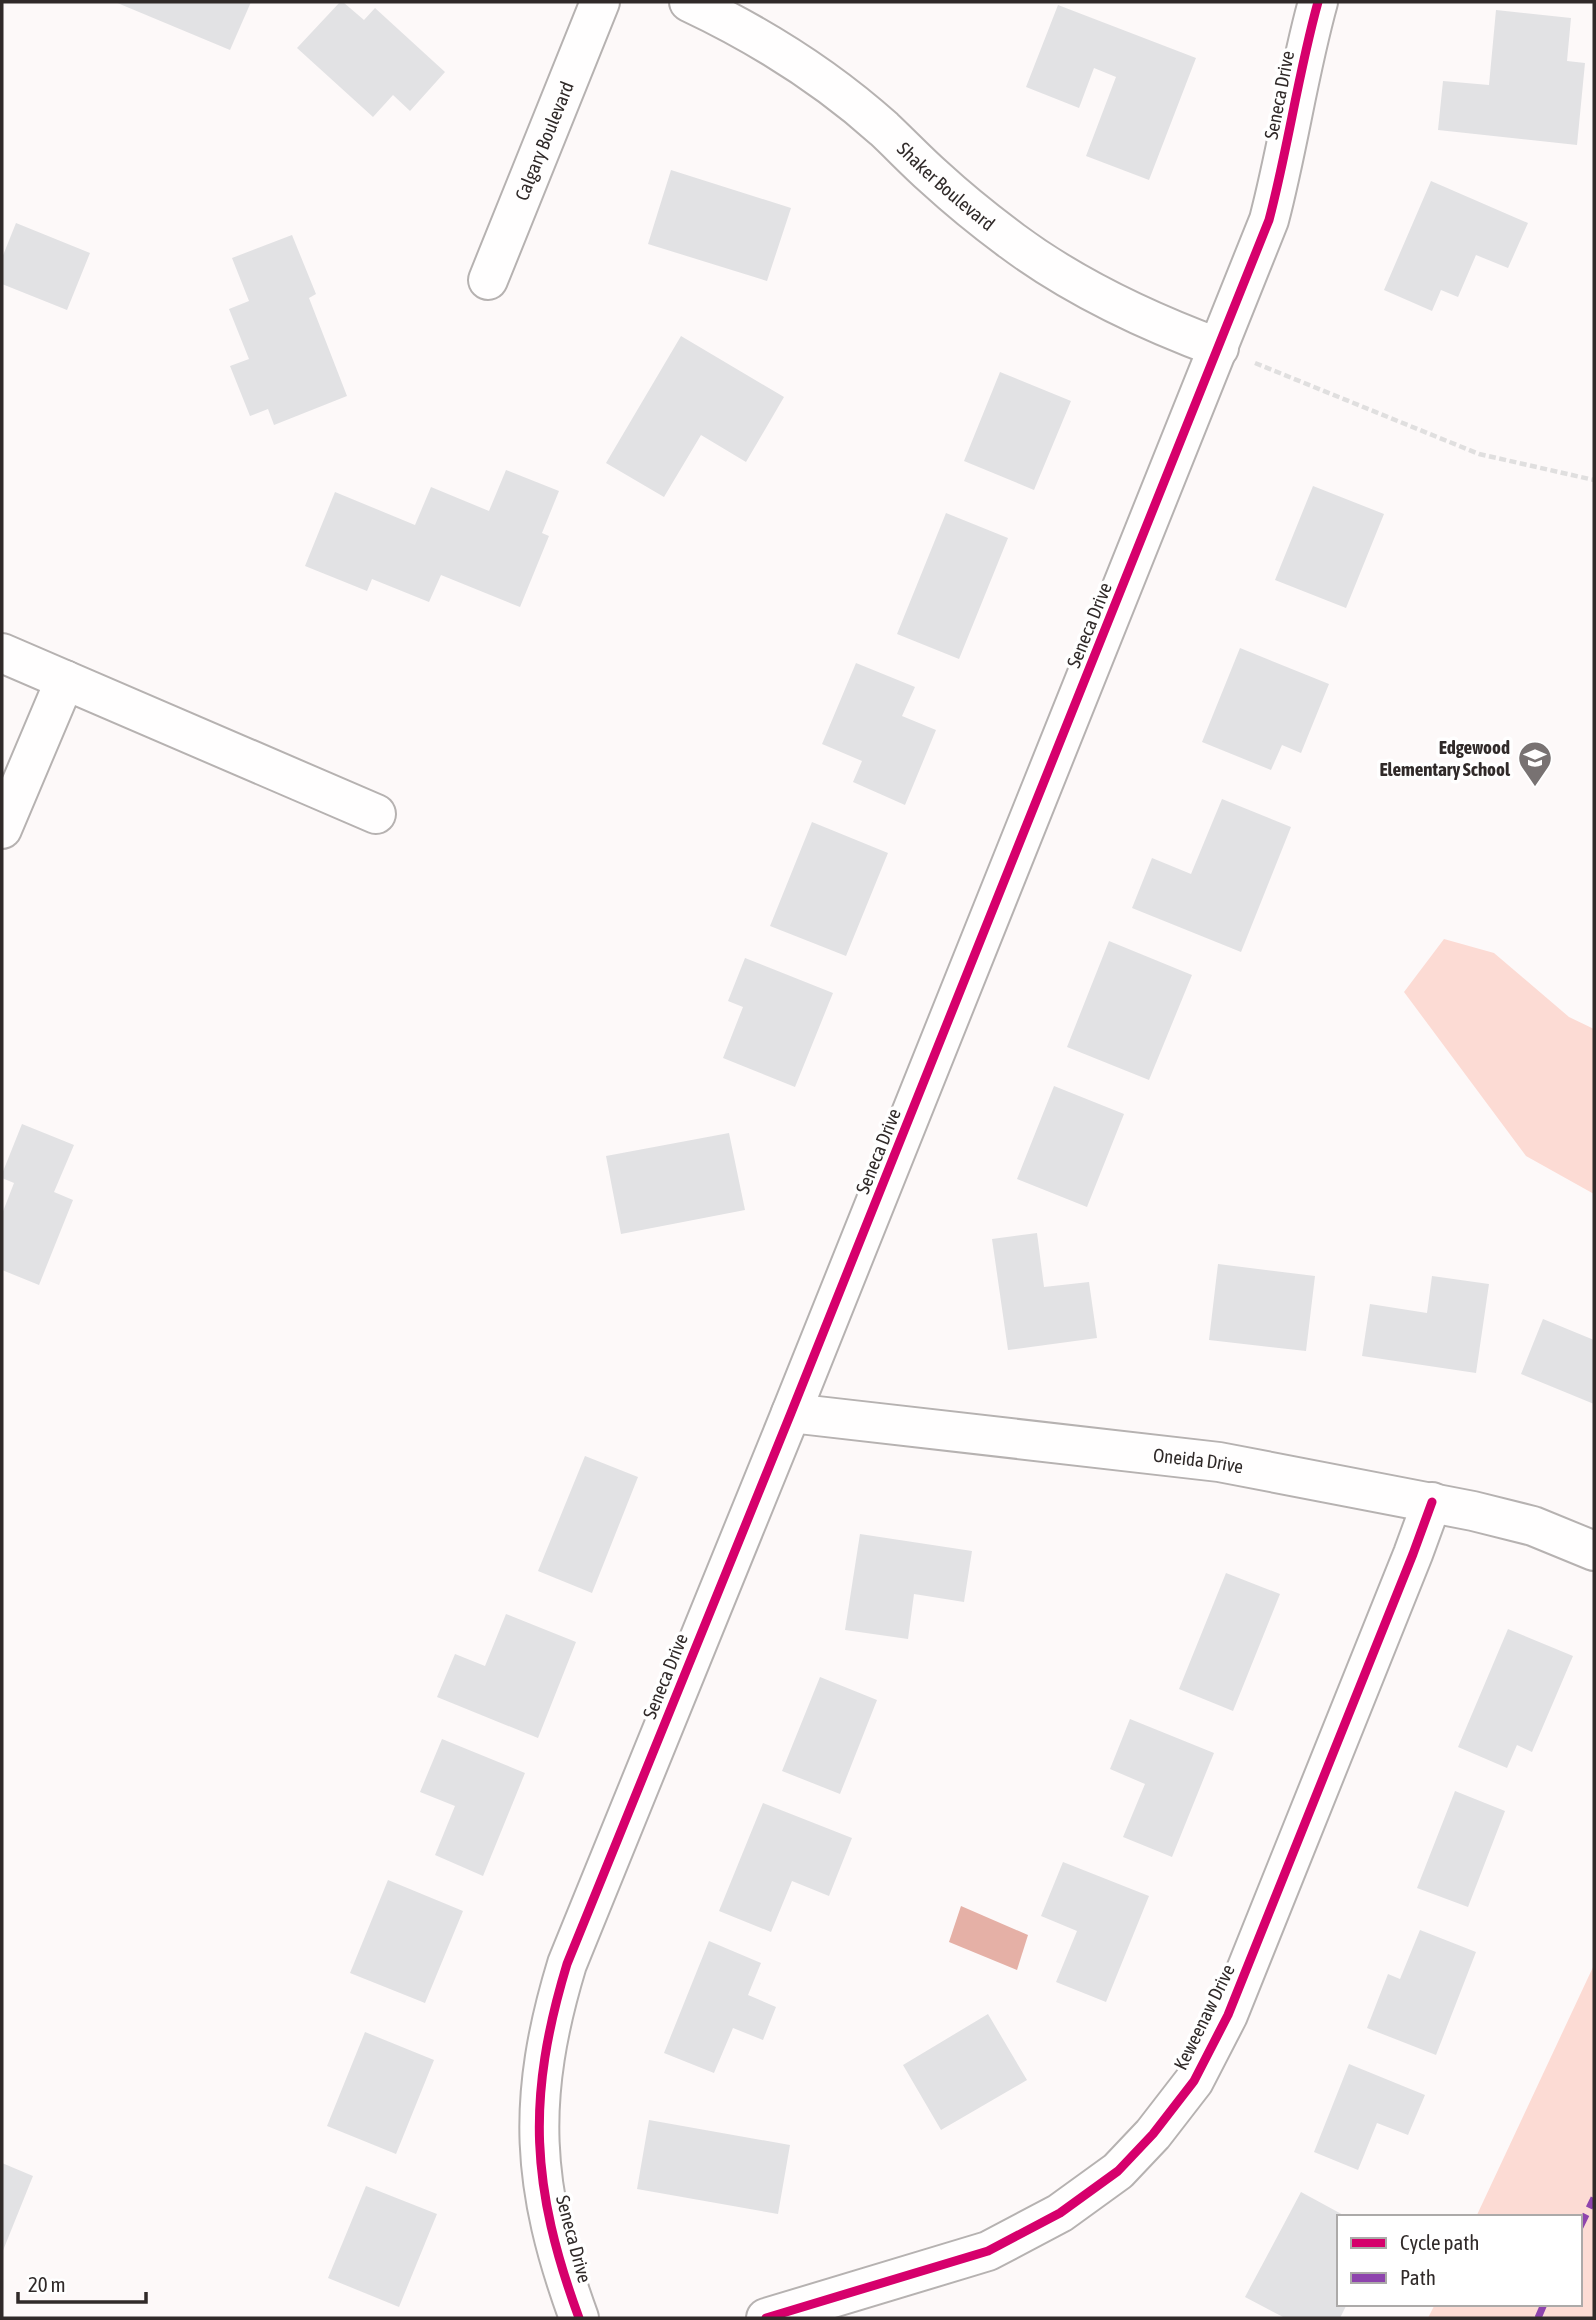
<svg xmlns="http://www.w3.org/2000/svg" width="1596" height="2320" font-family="'Asap Condensed',sans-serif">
	<rect width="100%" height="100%" fill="#fdf9f9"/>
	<path fill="#fcdbd4" d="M1444 939 1494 953 1569 1017 1594 1029V1194L1526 1156 1404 992Z
		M1594 1965V2318H1428L1435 2304H1580V2217H1476Z"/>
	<path fill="#e5b0a6" d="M961 1906 1028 1935 1017 1970 949 1942Z"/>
	<path fill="#e2e2e4" d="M115 2H251L230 50Z
		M340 2H343L364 20 375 8 445 72 410 111 393 95 373 117 297 48Z
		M1058 5 1196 58 1149 180 1086 156 1116 77 1094 68 1079 108 1026 87Z
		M1496 10 1571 18 1567 61 1585 63 1577 145 1438 130 1443 81 1489 85Z
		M671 170 791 208 767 281 648 244Z
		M1431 181 1528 223 1508 268 1476 255 1458 297 1441 290 1432 311 1384 290Z
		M16 223 90 253 67 310 2 284V258Z
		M292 235 316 294 309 298 347 396 274 425 268 409 250 416 230 366 249 359 229 309 249 301 232 258Z
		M681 336 784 397 746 462 701 435 664 497 606 463Z
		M1000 372 1071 401 1034 490 964 461Z
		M506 470 559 491 542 533 549 536 520 607 441 575 429 602 372 579 367 591 305 566 335 492 415 525 431 487 489 511Z
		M1313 486 1384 514 1346 608 1275 580Z
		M946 513 1008 538 959 659 897 634Z
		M1240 648 1329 684 1301 753 1282 745 1271 770 1202 742Z
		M856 663 915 687 902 716 936 730 905 805 853 782 862 761 822 744Z
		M1222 799 1291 827 1241 952 1132 908 1152 858 1191 874Z
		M812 822 888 853 846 956 770 926Z
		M1109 941 1192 975 1149 1080 1067 1047Z
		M745 958 833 993 795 1087 723 1058 743 1007 728 1001Z
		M1054 1086 1124 1114 1087 1207 1017 1179Z
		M22 1124 74 1145 54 1192 73 1200 39 1285 2 1270V1214L14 1183 2 1178V1174Z
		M729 1133 745 1210 621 1234 606 1156Z
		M1037 1233 1044 1287 1089 1282 1097 1338 1008 1350 992 1239Z
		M1218 1264 1315 1276 1306 1351 1209 1340Z
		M1432 1276 1489 1284 1476 1373 1362 1356 1370 1304 1427 1313Z
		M1543 1319 1594 1340V1404L1521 1374Z
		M585 1456 638 1477 592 1593 538 1571Z
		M860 1534 972 1551 964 1602 914 1594 908 1639 845 1630Z
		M1226 1573 1280 1594 1233 1711 1179 1689Z
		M506 1614 576 1642 538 1738 437 1697 455 1654 485 1666Z
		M1508 1629 1573 1656 1532 1752 1517 1745 1507 1768 1458 1747Z
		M820 1677 877 1700 840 1794 782 1771Z
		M1130 1719 1214 1753 1172 1857 1123 1837 1145 1784 1110 1769Z
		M442 1739 525 1773 483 1876 435 1855 455 1806 420 1792Z
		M1455 1791 1505 1811 1468 1907 1417 1888Z
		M763 1803 852 1838 829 1896 792 1881 771 1932 719 1911Z
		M1063 1862 1149 1896 1106 2002 1056 1982 1077 1931 1041 1916Z
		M388 1880 463 1911 425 2003 350 1973Z
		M1420 1930 1476 1952 1436 2055 1367 2028 1388 1974 1400 1979Z
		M709 1941 761 1963 748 1995 776 2007 763 2040 733 2028 714 2073 664 2053Z
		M988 2014 1027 2080 941 2130 903 2065Z
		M365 2032 434 2060 396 2154 327 2126Z
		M1349 2064 1425 2095 1408 2135 1377 2123 1358 2170 1314 2152Z
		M649 2120 790 2145 778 2214 637 2189Z
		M2 2163 33 2176 2 2253Z
		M366 2186 437 2214 399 2307 328 2278Z
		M1301 2192 1347 2217H1339V2304H1347L1340 2318H1285L1245 2297Z"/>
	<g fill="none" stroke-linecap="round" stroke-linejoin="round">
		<g stroke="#b6b2b1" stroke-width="42">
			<g id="minor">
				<path id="s1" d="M689 2C759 35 826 77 884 129 901 145 917 162 934 177 959 200 985 221 1012 241 1075 288 1146 321 1219 348"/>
				<path id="s2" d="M488 280 600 2"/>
				<path d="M2 653 376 814"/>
				<path d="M2 829 65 680"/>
				<path id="s3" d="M791 1413 1219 1462 1473 1511 1533 1526 1594 1551"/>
				<path d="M579 2318C531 2187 526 2099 567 1964L791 1413 1269 220C1288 148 1298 74 1318 2"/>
				<path d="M766 2318 988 2251 1060 2213 1118 2171 1153 2134 1194 2081 1228 2015 1413 1554 1432 1502"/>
			</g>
		</g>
		<path stroke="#e0dfdf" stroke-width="4.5" stroke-dasharray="7 3.5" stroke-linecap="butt" d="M1255 363 1479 454 1594 480"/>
		<use href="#minor" stroke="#fffefe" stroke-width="38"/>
		<path stroke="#8e44ad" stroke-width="7" stroke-dasharray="14 7" stroke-linecap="butt" d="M1580 2227 1594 2198
			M1538 2318 1544 2304"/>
		<g stroke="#fff" stroke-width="13">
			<path id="cycleway" d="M579 2318C531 2187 526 2099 567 1964L791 1413 1269 220C1288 148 1298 74 1318 2
				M766 2318 988 2251 1060 2213 1118 2171 1153 2134 1194 2081 1228 2015 1413 1554 1432 1502"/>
		</g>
		<use href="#cycleway" stroke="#d6006c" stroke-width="9"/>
	</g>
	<defs>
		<g id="school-pin" transform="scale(1.75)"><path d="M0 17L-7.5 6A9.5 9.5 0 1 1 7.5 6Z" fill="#787272" stroke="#fff"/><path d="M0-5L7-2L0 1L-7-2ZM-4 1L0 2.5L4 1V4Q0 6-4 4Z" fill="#fff"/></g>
	</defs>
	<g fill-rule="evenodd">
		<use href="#school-pin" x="1535" y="758"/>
	</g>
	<g text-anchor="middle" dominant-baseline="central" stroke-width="7" stroke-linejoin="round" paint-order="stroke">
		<g font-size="19" fill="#302a29" stroke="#fff">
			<text transform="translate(1279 95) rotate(-79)">Seneca Drive</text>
			<text stroke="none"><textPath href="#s2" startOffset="150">Calgary Boulevard</textPath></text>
			<text stroke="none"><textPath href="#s1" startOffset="318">Shaker Boulevard</textPath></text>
			<text transform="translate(1089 625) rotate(-68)">Seneca Drive</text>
			<text transform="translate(878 1151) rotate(-68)">Seneca Drive</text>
			<text stroke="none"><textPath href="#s3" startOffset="410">Oneida Drive</textPath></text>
			<text transform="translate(665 1676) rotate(-68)">Seneca Drive</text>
			<text transform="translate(1204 2017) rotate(-64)">Keweenaw Drive</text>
			<text transform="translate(574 2239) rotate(75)">Seneca Drive</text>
		</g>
		<g font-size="19" font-weight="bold" fill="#302a29" stroke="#fff" text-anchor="end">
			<text x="1510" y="747">Edgewood<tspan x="1510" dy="22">Elementary School</tspan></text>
		</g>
	</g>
	<rect width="1596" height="2320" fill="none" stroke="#302a29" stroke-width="7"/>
	<rect x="1337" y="2215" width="245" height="91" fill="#ffffff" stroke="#acaaa9" stroke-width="2"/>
	<rect x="1351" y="2238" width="35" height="10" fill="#d6006c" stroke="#acaaa9" stroke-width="2"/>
	<text x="1400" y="2250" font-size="21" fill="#302a29">Cycle path</text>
	<rect x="1351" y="2273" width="35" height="10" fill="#8e44ad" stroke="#acaaa9" stroke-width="2"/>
	<text x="1400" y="2285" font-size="21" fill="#302a29">Path</text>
	<path d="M18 2292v10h128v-10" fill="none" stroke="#302a29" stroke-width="3.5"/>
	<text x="28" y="2292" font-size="21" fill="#302a29" stroke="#ffffff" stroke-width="5" paint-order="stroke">20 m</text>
</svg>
